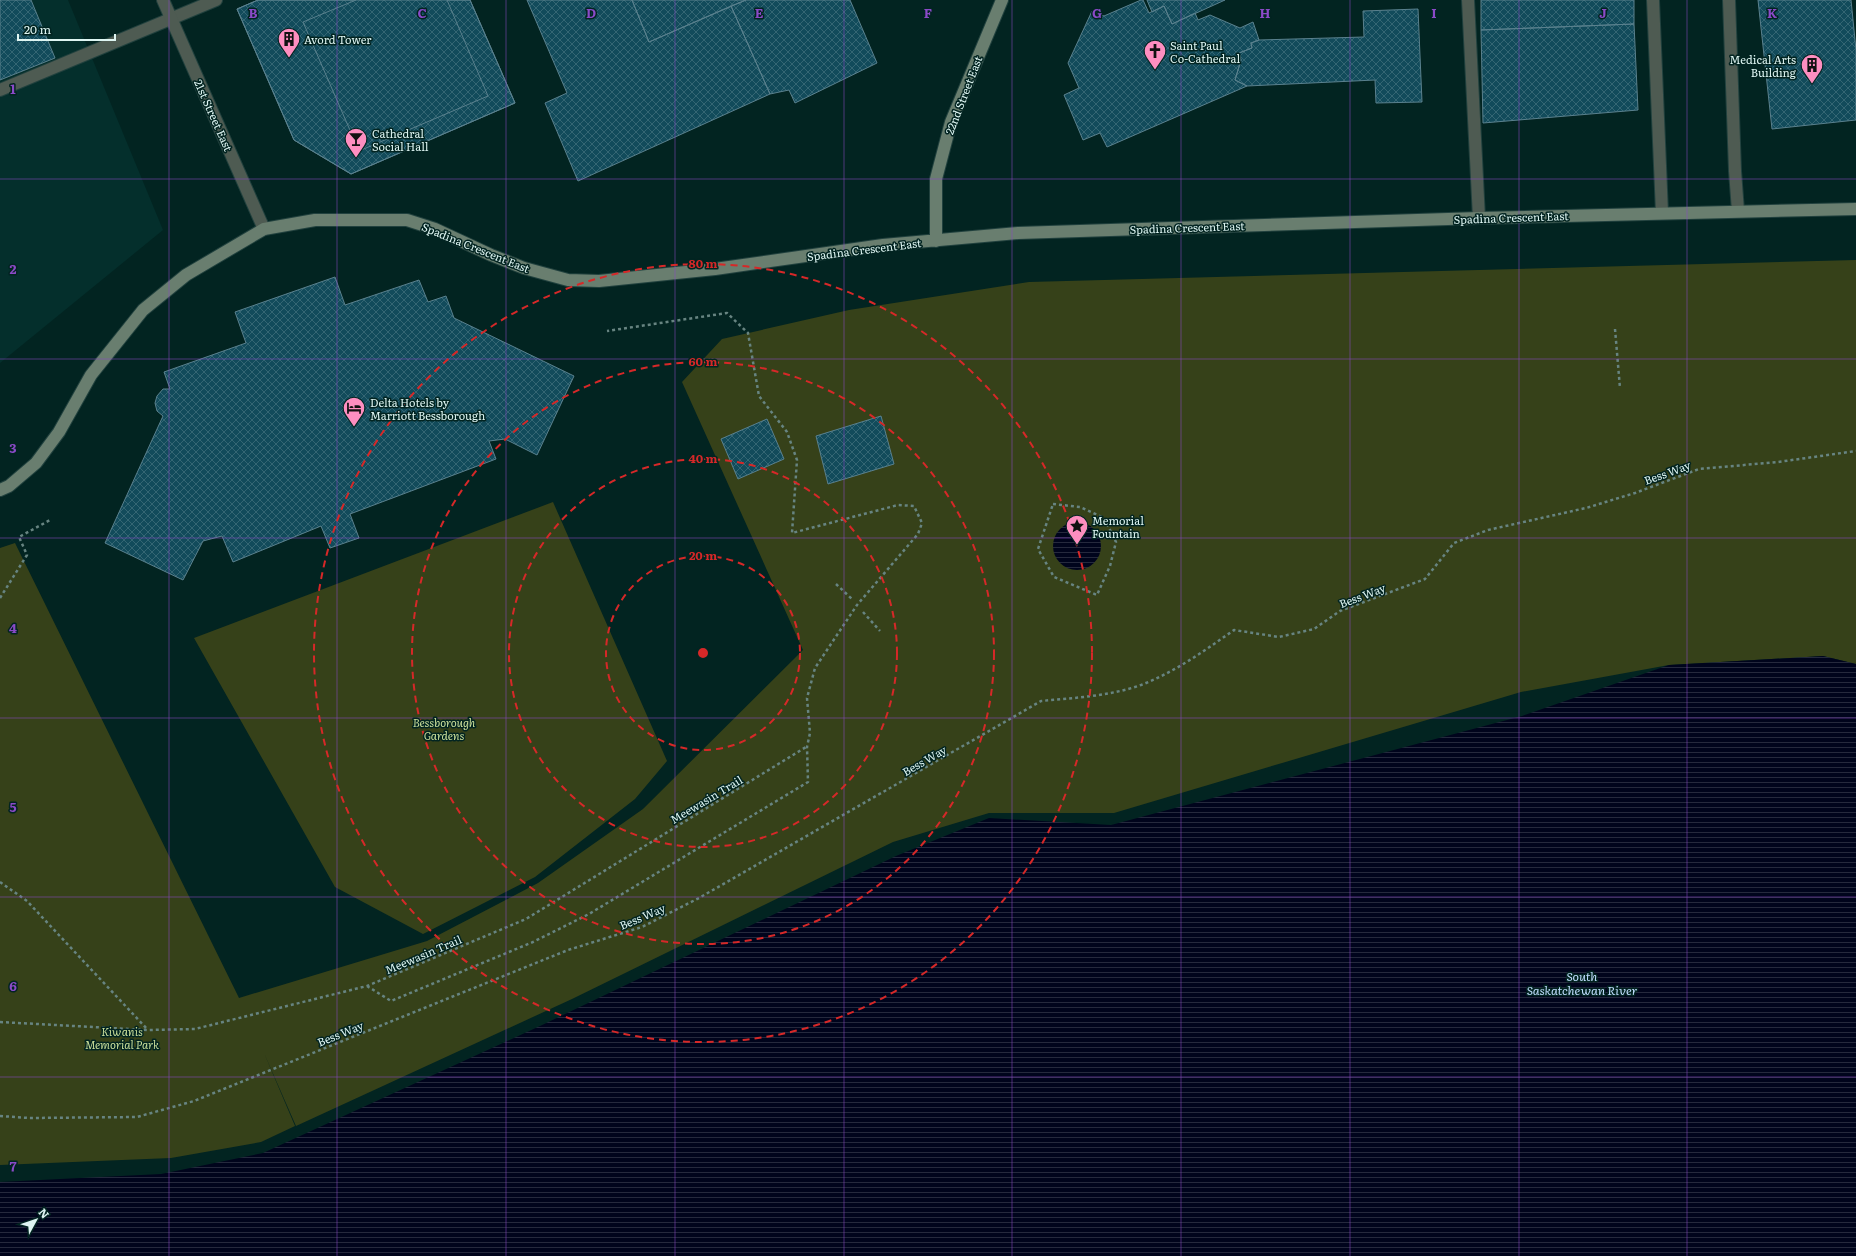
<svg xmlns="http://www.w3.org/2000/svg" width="1856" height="1256" font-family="Literata,serif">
	<defs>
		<pattern id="water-rules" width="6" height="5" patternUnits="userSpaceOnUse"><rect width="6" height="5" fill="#00041c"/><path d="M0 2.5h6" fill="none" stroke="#25293d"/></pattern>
		<pattern id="building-cross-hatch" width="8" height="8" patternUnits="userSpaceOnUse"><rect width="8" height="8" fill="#124b5b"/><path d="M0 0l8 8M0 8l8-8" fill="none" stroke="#346673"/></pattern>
	</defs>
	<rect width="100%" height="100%" fill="#022421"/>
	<path fill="#042f2c" d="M0 0H68L163 230 0 363Z"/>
	<path fill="#364119" d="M1856 260V664L1823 656 1669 665 1521 692 1114 813H989L893 842 572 999 296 1126 264 1053 295 1126 261 1142 171 1158 0 1165V548L15 543 239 998 427 941 538 883 643 809 803 650 682 382 722 339 849 310 1029 282Z
		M553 502 667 761 635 799 535 877 423 934 335 887 194 638Z"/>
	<path fill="url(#water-rules)" d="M1053 546a24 24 0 1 1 48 0a24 24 0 1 1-48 0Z
		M1823 656 1856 664V1256H0V1182L161 1174 263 1153 540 1026 896 856 989 818 1111 825 1522 716 1669 665Z"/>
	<path fill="url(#building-cross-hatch)" stroke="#5a818e" d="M0 0H31L55 58 0 80Z
		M258 0H356L303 22 359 151 488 96 447 0H470L515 103 351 174 294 140 237 9Z
		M258 0H470L515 103 351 174 294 140 237 9Z
		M527 0H632L649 42 731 6 770 94 578 181 545 103 567 93Z
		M632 0H746L649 42Z
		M746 0H850L877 63 795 103 789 90 770 94 731 6Z
		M1141 0H1143L1149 13 1164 6 1172 24 1195 13 1198 20 1210 15 1240 28 1253 22 1259 40 1251 43 1252 48 1239 53 1241 60 1235 80 1247 86 1107 147 1100 133 1083 140 1064 95 1079 88 1068 63 1092 11 1104 16Z
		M1147 0H1225L1172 24 1164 6 1152 12Z
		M1481 0H1634V24L1481 30Z
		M1758 0H1851L1856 50V120L1772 129Z
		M1418 9 1422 102 1376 103 1375 80 1247 86 1235 80 1241 60 1239 53 1252 48 1251 43 1259 40 1364 37 1363 11Z
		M1634 24 1638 110 1483 123 1481 30Z
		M335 277 345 305 419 280 428 302 446 296 454 318 574 376 537 455 505 439 489 441 496 459 350 514 359 538 330 548 321 526 233 562 222 536 203 541 183 580 105 543 163 416 157 411 155 403 157 396 163 389H170L164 372 246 343 235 312Z
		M881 416 894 464 828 484 816 436Z
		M767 419 784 459 738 479 721 439Z"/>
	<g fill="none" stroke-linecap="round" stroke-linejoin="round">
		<g stroke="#21413e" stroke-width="14">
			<path id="lane" d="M1468 0 1479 218
				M1653 0 1662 213
				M1729 0 1735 171 1738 211
				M0 90 216 0"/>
		</g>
		<g stroke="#21413e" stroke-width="14">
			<path id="street" d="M163 0 264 229"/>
		</g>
		<g stroke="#21413e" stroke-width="14">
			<path id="secondary" d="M936 241V179L951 122 1002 0
				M0 490 9 486 36 463 59 432 91 375 143 310 186 275 264 229 315 220H407L435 229 491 255 524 268 568 280 599 281 715 269 883 245 1018 233 1479 218 1856 209"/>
		</g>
		<path stroke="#678481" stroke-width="2.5" stroke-dasharray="3 3" stroke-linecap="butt" d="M1615 329 1620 388
			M1053 504 1080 507 1104 518 1116 542 1110 566 1097 595 1054 577 1038 549Z
			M836 584 853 600
			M0 598 27 555 19 537 50 520
			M863 612 880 631
			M0 882 27 901 148 1030
			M367 986 391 1001 533 942 589 914 808 782 807 747 810 733 807 698 815 668 857 605 918 534 922 523 914 506 898 505 792 533 797 460 787 432 759 396 748 333 727 313 607 331
			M0 1022 148 1030 195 1029 367 986 526 919 806 747
			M0 1116 29 1118 137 1117 194 1101 568 950 642 927 699 898 1041 701C1074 698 1110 696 1141 685 1175 672 1204 651 1234 630L1279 637 1314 629 1340 611 1425 579 1454 543 1488 530 1586 508 1635 493 1699 469 1778 462 1856 451"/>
		<use href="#lane" stroke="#4e5b52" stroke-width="12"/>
		<use href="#street" stroke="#4e5b52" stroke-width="12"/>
		<use href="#secondary" stroke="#697e6f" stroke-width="12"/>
	</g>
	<path fill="none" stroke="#8a4ac7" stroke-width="1" stroke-opacity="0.55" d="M169 0V1256M337 0V1256M506 0V1256M675 0V1256M844 0V1256M1012 0V1256M1181 0V1256M1350 0V1256M1519 0V1256M1687 0V1256M0 179H1856M0 359H1856M0 538H1856M0 718H1856M0 897H1856M0 1077H1856"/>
	<g fill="none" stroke="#d62828" stroke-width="2" stroke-dasharray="7 5">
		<circle cx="703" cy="653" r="97"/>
		<circle cx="703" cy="653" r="194"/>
		<circle cx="703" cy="653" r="291"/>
		<circle cx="703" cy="653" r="389"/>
	</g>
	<defs>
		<g id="building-pin" transform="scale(1.15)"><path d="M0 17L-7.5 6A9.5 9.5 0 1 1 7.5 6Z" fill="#fd8ec0" stroke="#022421"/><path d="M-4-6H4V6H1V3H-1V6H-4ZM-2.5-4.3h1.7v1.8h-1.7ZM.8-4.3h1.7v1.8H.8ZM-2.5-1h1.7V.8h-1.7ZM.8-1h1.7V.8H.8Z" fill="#111"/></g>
		<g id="church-pin" transform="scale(1.15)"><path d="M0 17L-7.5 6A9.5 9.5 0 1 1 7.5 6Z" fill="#fd8ec0" stroke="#022421"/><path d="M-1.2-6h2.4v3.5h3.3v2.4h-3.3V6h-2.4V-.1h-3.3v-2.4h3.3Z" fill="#111"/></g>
		<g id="bar-pin" transform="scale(1.15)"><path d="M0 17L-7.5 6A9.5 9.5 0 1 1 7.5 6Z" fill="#fd8ec0" stroke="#022421"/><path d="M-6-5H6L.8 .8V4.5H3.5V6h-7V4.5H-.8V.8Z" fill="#111"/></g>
		<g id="hotel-pin" transform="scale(1.15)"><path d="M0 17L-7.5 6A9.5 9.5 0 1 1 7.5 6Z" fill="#fd8ec0" stroke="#022421"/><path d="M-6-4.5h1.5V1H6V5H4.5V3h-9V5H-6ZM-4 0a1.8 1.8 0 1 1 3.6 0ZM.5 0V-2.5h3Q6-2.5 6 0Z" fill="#111"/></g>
		<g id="sight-pin" transform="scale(1.15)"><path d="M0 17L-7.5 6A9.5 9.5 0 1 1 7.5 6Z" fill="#fd8ec0" stroke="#022421"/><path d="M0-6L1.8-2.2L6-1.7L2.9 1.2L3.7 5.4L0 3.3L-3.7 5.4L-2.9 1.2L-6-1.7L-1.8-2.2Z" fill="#111"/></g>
	</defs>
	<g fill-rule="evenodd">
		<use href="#building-pin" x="289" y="39"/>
		<use href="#church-pin" x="1155" y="51"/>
		<use href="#building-pin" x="1812" y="65"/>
		<use href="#bar-pin" x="356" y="139"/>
		<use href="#hotel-pin" x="354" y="408"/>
		<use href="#sight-pin" x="1077" y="526"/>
	</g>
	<g text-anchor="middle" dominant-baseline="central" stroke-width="3" stroke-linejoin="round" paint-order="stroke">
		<g font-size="11" fill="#def5f2" stroke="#022421" text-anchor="start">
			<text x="304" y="39">Avord Tower</text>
			<text x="1170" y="45">Saint Paul<tspan x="1170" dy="13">Co-Cathedral</tspan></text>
			<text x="1796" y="59" text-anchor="end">Medical Arts<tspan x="1796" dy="13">Building</tspan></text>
			<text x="372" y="133">Cathedral<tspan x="372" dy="13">Social Hall</tspan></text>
			<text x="370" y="402">Delta Hotels by<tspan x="370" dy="13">Marriott Bessborough</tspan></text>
			<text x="1092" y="520">Memorial<tspan x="1092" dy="13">Fountain</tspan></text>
		</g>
		<g font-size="11" fill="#def5f2" stroke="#022421">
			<text transform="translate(963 95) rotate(-69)">22nd Street East</text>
			<text transform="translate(214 115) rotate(66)">21st Street East</text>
			<text transform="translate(1511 217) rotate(-2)">Spadina Crescent East</text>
			<text transform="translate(1187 227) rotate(-2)">Spadina Crescent East</text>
			<text transform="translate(476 247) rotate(22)">Spadina Crescent East</text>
			<text transform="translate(864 249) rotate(-7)">Spadina Crescent East</text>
			<text transform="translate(1667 472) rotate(-20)">Bess Way</text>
			<text transform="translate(1362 595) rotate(-21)">Bess Way</text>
			<text transform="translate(924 760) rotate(-30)">Bess Way</text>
			<text transform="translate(706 799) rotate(-31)">Meewasin Trail</text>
			<text transform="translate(642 916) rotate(-23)">Bess Way</text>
			<text transform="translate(423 954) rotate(-23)">Meewasin Trail</text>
			<text transform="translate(340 1033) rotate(-22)">Bess Way</text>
		</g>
		<g font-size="11" font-style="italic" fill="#cbdf9a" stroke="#022421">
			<text x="444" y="722">Bessborough<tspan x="444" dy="13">Gardens</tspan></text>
			<text x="122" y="1031">Kiwanis<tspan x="122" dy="13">Memorial Park</tspan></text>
		</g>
		<g font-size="12" font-style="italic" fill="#c1ddff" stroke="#022421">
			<text x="1582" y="976">South<tspan x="1582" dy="14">Saskatchewan River</tspan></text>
		</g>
	</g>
	<g font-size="13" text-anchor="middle" font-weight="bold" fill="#8a4ac7" stroke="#022421" stroke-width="3" stroke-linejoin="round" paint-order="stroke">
		<text x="253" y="18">B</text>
		<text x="422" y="18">C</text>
		<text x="591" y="18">D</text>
		<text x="759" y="18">E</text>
		<text x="928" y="18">F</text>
		<text x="1097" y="18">G</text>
		<text x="1265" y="18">H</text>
		<text x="1434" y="18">I</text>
		<text x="1603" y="18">J</text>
		<text x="1772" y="18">K</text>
		<text x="13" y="94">1</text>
		<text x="13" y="274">2</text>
		<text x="13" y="453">3</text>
		<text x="13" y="633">4</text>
		<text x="13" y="812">5</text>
		<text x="13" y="991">6</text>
		<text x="13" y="1171">7</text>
	</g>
	<circle cx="703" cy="653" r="6" fill="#d62828" stroke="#022421" stroke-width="2"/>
	<g font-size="12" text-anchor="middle" font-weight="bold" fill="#d62828" stroke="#022421" stroke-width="3" stroke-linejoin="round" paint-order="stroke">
		<text x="703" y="268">80 m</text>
		<text x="703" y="366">60 m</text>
		<text x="703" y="463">40 m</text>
		<text x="703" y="560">20 m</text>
	</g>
	<g transform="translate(36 1220) rotate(50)" stroke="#022421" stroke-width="3" paint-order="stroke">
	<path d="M0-3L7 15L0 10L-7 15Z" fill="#def5f2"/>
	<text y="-6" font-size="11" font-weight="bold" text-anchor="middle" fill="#def5f2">N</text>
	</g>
	<path d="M18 34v6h97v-6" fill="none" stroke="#def5f2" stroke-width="2"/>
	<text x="24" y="34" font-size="12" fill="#def5f2" stroke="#022421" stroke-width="3" paint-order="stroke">20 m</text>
</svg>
